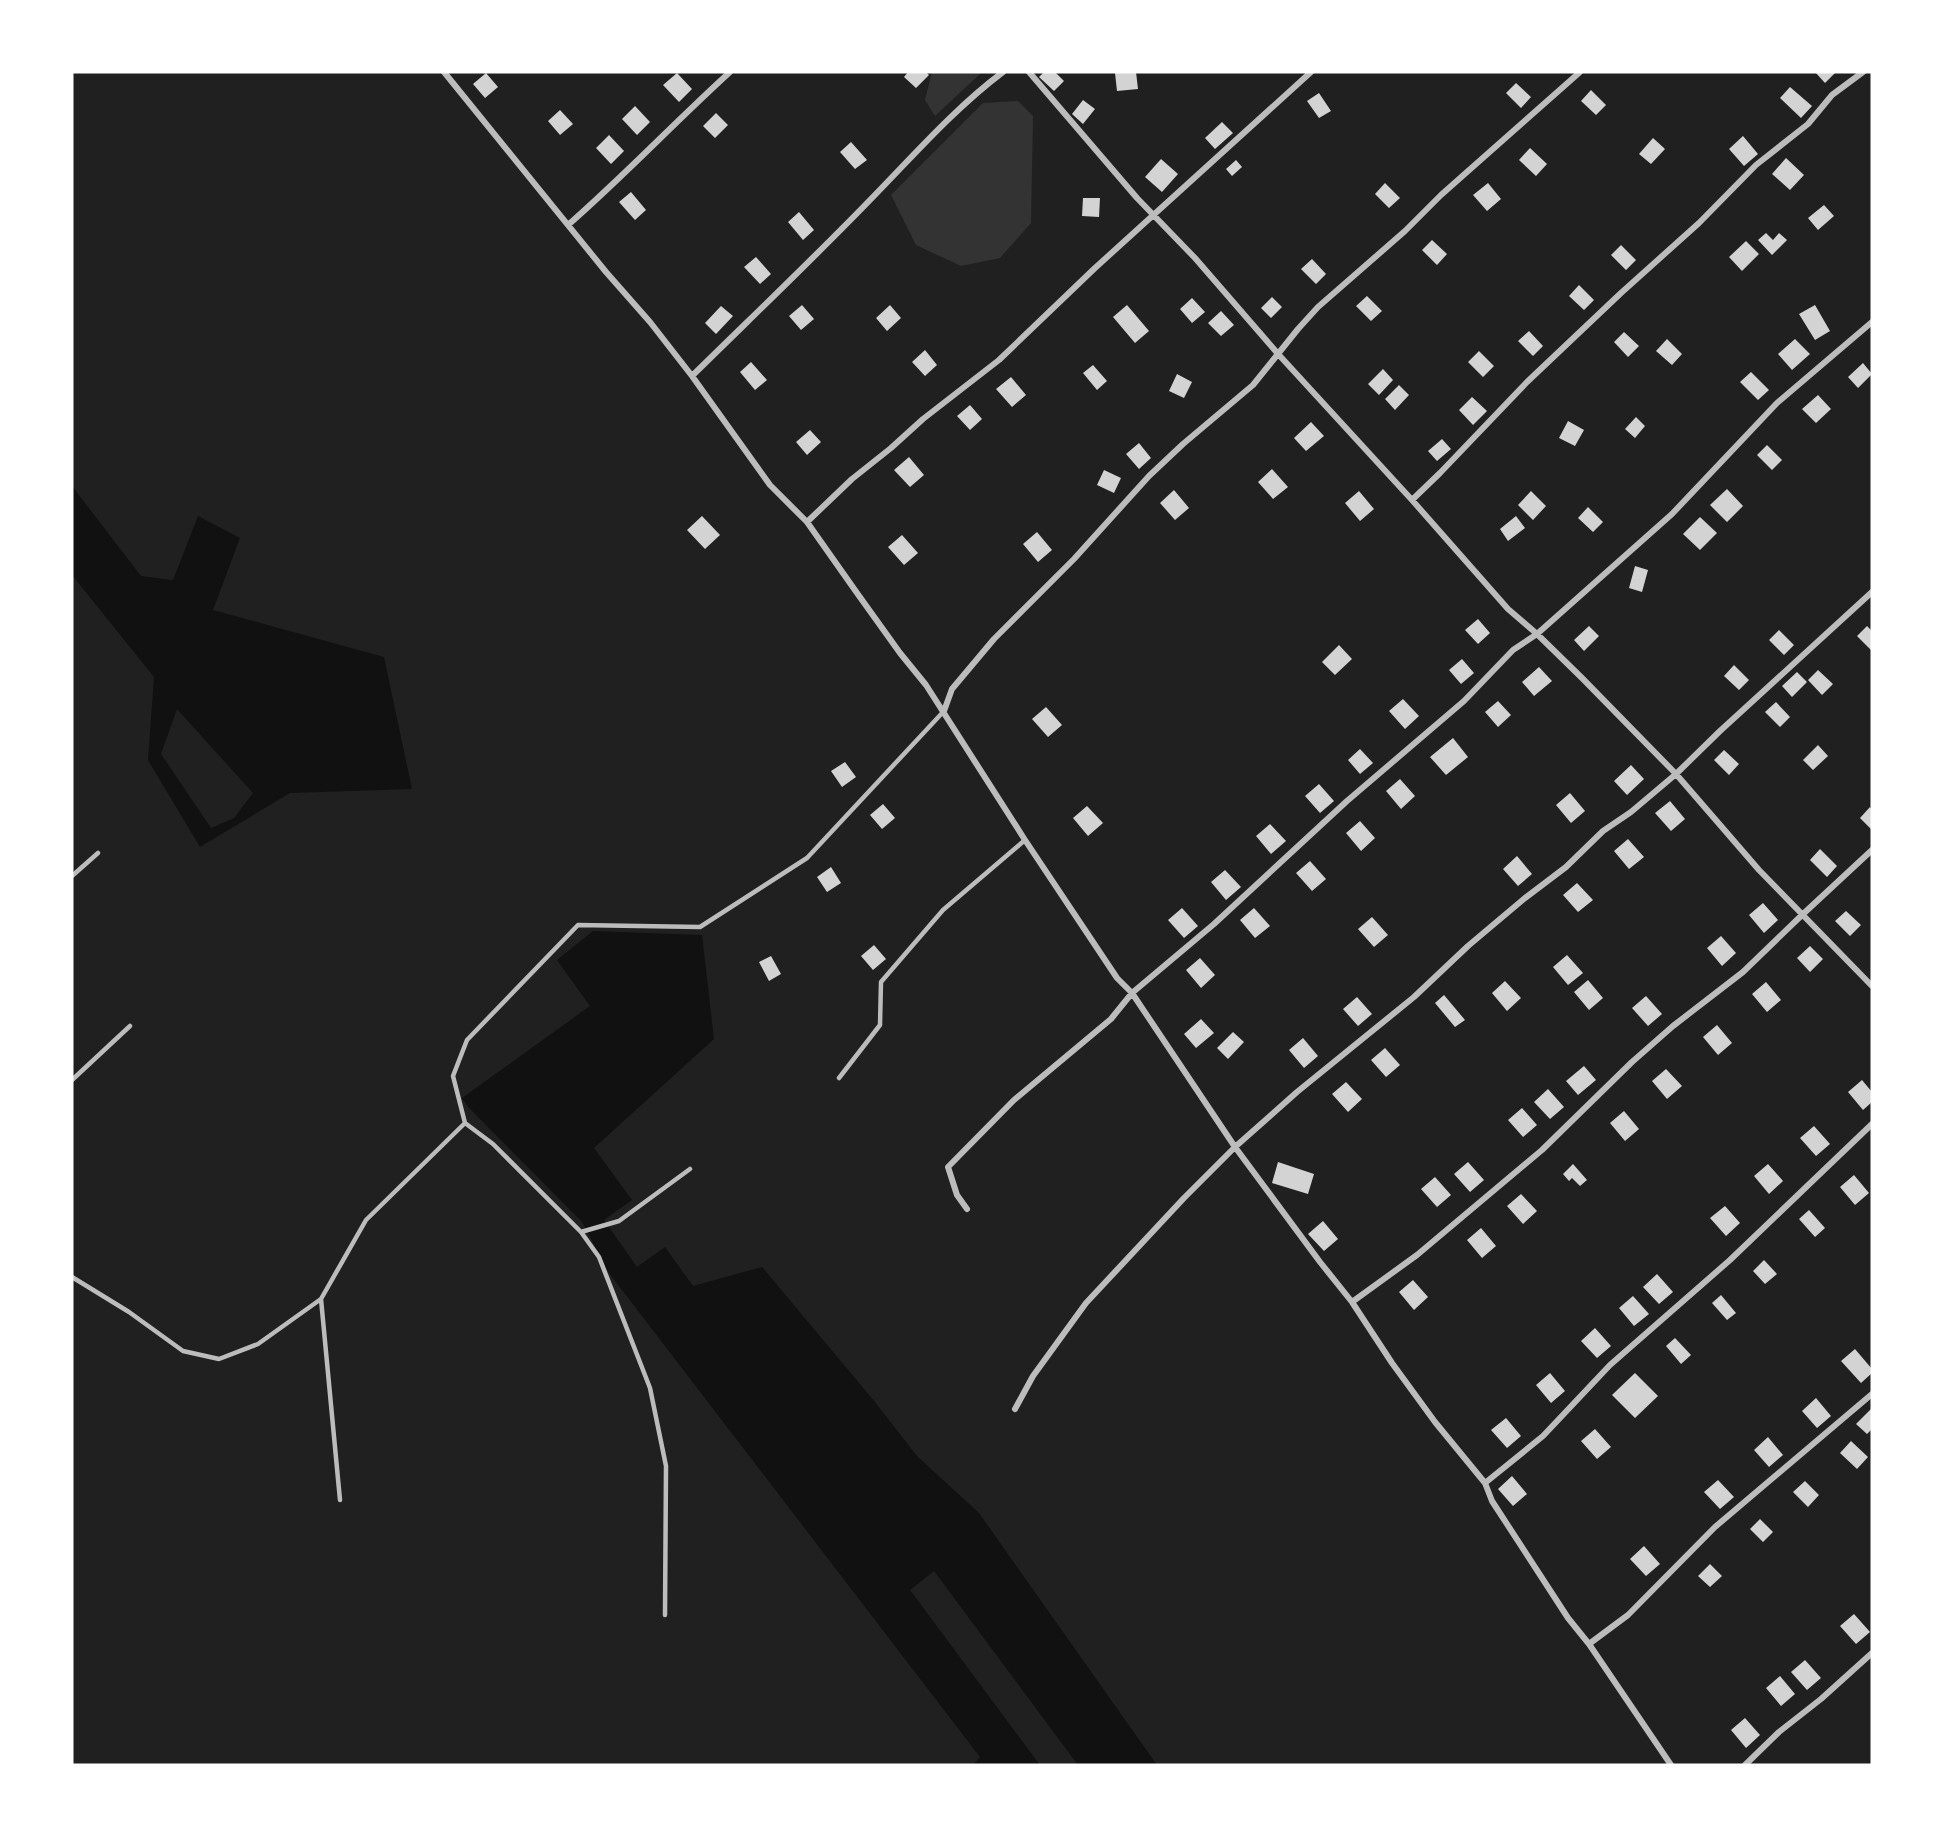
<svg xmlns="http://www.w3.org/2000/svg" width="1944" height="1837" font-family="Rubik,sans-serif">
	<rect width="100%" height="100%" fill="#111"/>
	<path fill="#202020" d="M72 72H1872V1765H1157L979 1513 917 1456 875 1402 762 1267 693 1286 665 1247 637 1267 604 1220 632 1200 594 1148 714 1039 702 935 593 931 557 960 590 1006 462 1098 470 1109 582 1222 609 1273 980 1757 973 1765H72V575L154 677 148 760 200 847 290 793 412 789 384 657 213 610 240 538 198 516 173 580 141 576 72 486Z
		M177 709 253 793 234 818 211 828 161 754Z
		M934 1571 1078 1765H1040L910 1590Z"/>
	<path fill="#333" d="M932 72H982L935 116 925 100Z
		M1018 101 1033 116 1031 223 1000 258 961 266 916 245 891 195 983 103Z"/>
	<path fill="#d3d3d3" d="M908 72H926L929 75 916 88 904 77Z
		M1044 72H1055L1064 81 1054 91 1039 77Z
		M1136 72 1138 89 1117 91 1115 73Z
		M1815 72H1836L1825 83Z
		M486 73 498 87 485 98 473 84Z
		M677 73 692 89 679 102 663 85Z
		M1516 83 1531 97 1521 108 1506 93Z
		M1790 87 1812 106 1801 118 1780 98Z
		M1591 90 1606 105 1596 115 1581 101Z
		M1319 93 1331 111 1319 118 1307 101Z
		M1083 100 1095 109 1083 124 1072 114Z
		M635 106 650 122 637 135 622 119Z
		M560 110 573 124 560 135 548 121Z
		M716 113 728 125 715 138 703 126Z
		M1222 122 1233 133 1215 149 1205 138Z
		M609 135 624 151 611 164 596 148Z
		M1743 136 1758 154 1744 166 1729 149Z
		M1653 138 1665 149 1651 164 1639 154Z
		M851 142 867 160 855 169 840 152Z
		M1530 148 1547 164 1536 176 1519 160Z
		M1786 158 1804 175 1790 190 1772 174Z
		M1161 159 1178 174 1162 192 1145 177Z
		M1236 160 1242 167 1232 176 1226 169Z
		M1385 183 1400 198 1389 208 1375 194Z
		M1488 183 1501 199 1487 211 1473 195Z
		M631 192 646 210 635 220 619 202Z
		M1083 198H1100L1099 217 1082 216Z
		M1824 205 1834 216 1818 230 1808 218Z
		M799 212 814 230 803 240 788 222Z
		M1766 233 1773 240 1779 233 1787 240 1772 255 1758 240Z
		M1432 240 1447 254 1437 265 1422 250Z
		M1746 241 1759 254 1742 271 1729 257Z
		M1621 245 1636 260 1626 270 1611 255Z
		M756 257 771 274 760 284 744 267Z
		M1312 259 1326 274 1316 284 1301 269Z
		M1579 285 1594 300 1584 310 1569 296Z
		M1367 296 1382 311 1371 321 1356 306Z
		M1272 297 1282 307 1271 318 1261 308Z
		M1192 298 1205 312 1192 323 1180 309Z
		M802 305 814 319 801 330 789 316Z
		M890 305 901 318 887 331 876 318Z
		M1127 305 1149 331 1135 343 1113 317Z
		M1815 305 1830 331 1815 340 1799 314Z
		M721 306 733 316 716 334 705 323Z
		M1221 311 1234 325 1221 336 1208 323Z
		M1529 331 1543 346 1533 356 1518 341Z
		M1624 332 1639 346 1628 357 1614 342Z
		M1667 339 1682 354 1672 365 1656 351Z
		M1795 339 1810 354 1792 370 1778 354Z
		M925 350 937 365 925 376 912 362Z
		M1479 351 1494 366 1483 377 1468 362Z
		M751 362 767 380 755 390 740 372Z
		M1863 363 1872 374 1858 388 1848 377Z
		M1093 365 1107 381 1097 390 1083 373Z
		M1383 369 1393 380 1379 395 1368 384Z
		M1751 372 1769 390 1758 400 1740 382Z
		M1177 374 1192 382 1184 398 1169 391Z
		M1011 377 1026 395 1012 407 996 389Z
		M1399 385 1409 395 1395 410 1385 399Z
		M1818 395 1831 409 1816 423 1802 409Z
		M1472 397 1487 411 1473 425 1459 410Z
		M970 405 982 419 970 430 957 416Z
		M1636 417 1645 426 1635 438 1625 429Z
		M1568 421 1584 430 1575 446 1559 438Z
		M1311 422 1324 436 1306 451 1294 438Z
		M810 430 821 442 807 455 796 442Z
		M1442 439 1451 449 1437 461 1428 451Z
		M1139 443 1151 458 1139 469 1126 454Z
		M1767 445 1782 460 1772 470 1757 455Z
		M909 457 924 475 910 487 894 470Z
		M1272 469 1288 487 1273 499 1258 482Z
		M1104 470 1121 478 1114 493 1097 485Z
		M1727 489 1743 506 1727 522 1710 505Z
		M1174 490 1189 508 1175 520 1160 503Z
		M1359 491 1374 509 1360 521 1345 503Z
		M1531 491 1546 506 1533 520 1518 505Z
		M1588 507 1603 522 1593 532 1578 518Z
		M702 516 720 535 705 549 687 530Z
		M1516 516 1525 528 1508 541 1500 529Z
		M1700 517 1717 533 1700 550 1683 534Z
		M1037 532 1052 550 1038 562 1023 544Z
		M902 535 918 553 904 565 888 547Z
		M1635 566 1648 570 1642 592 1629 588Z
		M1478 619 1490 633 1478 644 1465 630Z
		M1589 626 1599 636 1584 651 1574 640Z
		M1867 626 1872 631V651L1857 636Z
		M1779 630 1794 645 1784 655 1769 640Z
		M1339 645 1352 659 1335 675 1322 662Z
		M1462 659 1474 673 1461 684 1449 670Z
		M1734 665 1749 680 1739 690 1724 676Z
		M1539 667 1552 681 1534 696 1522 682Z
		M1818 670 1833 684 1822 695 1808 680Z
		M1797 672 1807 682 1792 697 1782 686Z
		M1403 699 1419 716 1405 729 1389 711Z
		M1498 701 1511 715 1498 727 1485 712Z
		M1776 702 1790 717 1780 727 1765 712Z
		M1046 707 1062 725 1048 737 1032 719Z
		M1453 738 1468 757 1446 775 1430 757Z
		M1818 745 1828 756 1813 770 1803 760Z
		M1360 749 1373 763 1360 774 1348 760Z
		M1724 750 1739 764 1729 775 1714 760Z
		M845 762 856 777 842 787 831 771Z
		M1631 765 1644 779 1627 795 1614 781Z
		M1400 779 1415 796 1401 809 1386 791Z
		M1319 784 1334 801 1320 813 1305 796Z
		M1570 793 1585 811 1571 823 1556 805Z
		M1670 801 1685 819 1671 831 1655 813Z
		M883 804 895 818 882 829 870 815Z
		M1087 806 1103 823 1088 836 1073 818Z
		M1870 807 1872 810V830L1860 818Z
		M1360 821 1375 838 1361 851 1346 833Z
		M1270 824 1286 841 1271 854 1256 836Z
		M1628 839 1644 857 1629 869 1614 851Z
		M1820 849 1837 866 1827 877 1810 860Z
		M1517 856 1532 874 1518 886 1503 869Z
		M1310 861 1326 879 1312 891 1296 873Z
		M831 867 841 883 827 892 817 877Z
		M1225 870 1241 887 1226 900 1211 882Z
		M1577 883 1593 900 1578 912 1563 895Z
		M1763 903 1778 920 1764 933 1749 915Z
		M1182 908 1198 926 1184 938 1168 920Z
		M1254 908 1270 926 1255 938 1240 920Z
		M1846 911 1861 925 1850 936 1835 921Z
		M1372 917 1388 935 1374 947 1358 929Z
		M1721 936 1736 953 1722 966 1707 948Z
		M874 945 886 959 873 970 861 956Z
		M1810 946 1823 959 1810 972 1797 958Z
		M1567 955 1583 973 1568 985 1553 967Z
		M771 956 781 974 769 981 759 962Z
		M1200 958 1215 975 1201 988 1186 970Z
		M1588 980 1603 998 1589 1010 1574 992Z
		M1505 981 1521 998 1507 1011 1492 993Z
		M1766 982 1781 1000 1767 1012 1752 994Z
		M1444 995 1465 1020 1455 1027 1435 1003Z
		M1646 996 1662 1014 1648 1026 1632 1008Z
		M1357 997 1372 1014 1358 1026 1343 1009Z
		M1201 1019 1214 1033 1196 1048 1184 1034Z
		M1717 1025 1732 1043 1718 1055 1703 1037Z
		M1233 1032 1244 1042 1228 1059 1217 1048Z
		M1303 1038 1318 1056 1304 1068 1289 1050Z
		M1385 1048 1400 1065 1386 1077 1371 1060Z
		M1584 1066 1596 1080 1578 1095 1566 1081Z
		M1666 1069 1682 1086 1667 1099 1652 1081Z
		M1862 1080 1872 1092V1102L1863 1110 1848 1092Z
		M1346 1082 1362 1099 1348 1112 1332 1094Z
		M1548 1089 1564 1107 1550 1119 1534 1102Z
		M1522 1108 1537 1125 1523 1137 1508 1120Z
		M1624 1111 1639 1129 1625 1141 1610 1123Z
		M1814 1126 1830 1144 1816 1156 1800 1138Z
		M1278 1162 1314 1174 1308 1194 1272 1183Z
		M1468 1162 1484 1180 1470 1192 1454 1174Z
		M1573 1164 1587 1180 1580 1186 1572 1178 1569 1181 1563 1174Z
		M1768 1164 1783 1181 1769 1194 1754 1176Z
		M1854 1175 1869 1193 1855 1205 1840 1187Z
		M1435 1177 1451 1195 1437 1207 1421 1189Z
		M1521 1194 1537 1211 1523 1224 1507 1206Z
		M1725 1206 1740 1223 1726 1236 1710 1218Z
		M1809 1210 1825 1228 1815 1237 1799 1219Z
		M1323 1221 1338 1239 1324 1251 1308 1234Z
		M1481 1228 1496 1246 1482 1258 1467 1240Z
		M1764 1260 1777 1274 1765 1284 1753 1271Z
		M1657 1274 1673 1292 1659 1304 1643 1287Z
		M1413 1280 1428 1297 1414 1310 1399 1292Z
		M1721 1295 1736 1313 1727 1320 1712 1303Z
		M1633 1296 1649 1314 1634 1326 1619 1308Z
		M1595 1328 1611 1346 1597 1358 1581 1341Z
		M1675 1338 1691 1355 1681 1364 1666 1346Z
		M1855 1349 1872 1369V1373L1861 1383 1841 1361Z
		M1550 1373 1565 1391 1551 1403 1536 1385Z
		M1635 1373 1658 1396 1635 1418 1612 1395Z
		M1816 1398 1831 1416 1817 1428 1802 1411Z
		M1872 1408V1429L1867 1434 1856 1424Z
		M1506 1418 1521 1436 1507 1448 1491 1430Z
		M1595 1429 1611 1447 1597 1459 1581 1441Z
		M1768 1437 1783 1455 1769 1467 1754 1450Z
		M1851 1441 1868 1457 1857 1469 1840 1453Z
		M1512 1476 1527 1494 1513 1506 1498 1489Z
		M1718 1480 1734 1497 1720 1509 1704 1492Z
		M1805 1481 1819 1495 1808 1507 1793 1492Z
		M1760 1519 1773 1532 1763 1542 1750 1529Z
		M1644 1546 1660 1564 1646 1576 1630 1559Z
		M1710 1564 1722 1576 1710 1587 1698 1576Z
		M1854 1614 1870 1632 1856 1644 1840 1626Z
		M1805 1660 1821 1678 1807 1690 1791 1672Z
		M1780 1676 1795 1694 1781 1706 1766 1688Z
		M1745 1718 1760 1735 1746 1748 1731 1730Z"/>
	<g fill="none" stroke-linecap="round" stroke-linejoin="round">
		<path stroke="#bcbcbc" stroke-width="4.5" d="M72 876 98 853
			M839 1078 880 1025 881 982 943 910 1025 840
			M72 1080 130 1026
			M465 1123 493 1144 581 1232 599 1257 650 1388 666 1466 665 1615
			M581 1232 619 1221 690 1169
			M72 1277 129 1312 183 1351 219 1359 258 1344 321 1299 366 1220 465 1123 453 1076 467 1040 578 925 700 927 807 858 944 711
			M321 1299 340 1500"/>
		<path stroke="#bcbcbc" stroke-width="6" d="M444 72 606 272 650 322 692 376 770 485 807 522 857 593 900 653 926 685 1025 840 1117 978 1132 993 1235 1147 1320 1262 1352 1302 1392 1363 1435 1422 1485 1483 1492 1501 1568 1618 1589 1644 1671 1765
			M1029 72 1137 198 1195 258 1279 355 1412 500 1508 609 1537 634 1582 678 1676 774 1759 870 1872 986
			M568 225C624 176 675 122 730 72
			M692 376C752 317 813 259 871 199 914 155 954 109 1003 72
			M1412 500 1440 473 1527 382 1621 293 1699 223 1756 165 1808 124 1832 95 1863 72
			M807 522 852 479 891 448 923 419 999 360 1095 268 1311 72
			M944 711 952 689 994 639 1074 559 1149 476 1183 444 1253 385 1298 329 1318 307 1405 231 1441 195 1580 72
			M967 1209 957 1195 948 1167 1014 1100 1111 1019 1132 993 1214 924 1347 801 1464 701 1513 650 1537 634 1672 514 1777 403 1872 322
			M1352 1302 1417 1255 1542 1150 1632 1062 1673 1026 1743 972 1802 915 1872 850
			M1015 1409 1033 1376 1086 1303 1184 1198 1235 1147 1297 1092 1414 997 1468 946 1525 898 1566 867 1603 831 1631 812 1676 774 1720 731 1872 592
			M1485 1483 1543 1436 1610 1365 1730 1260 1872 1124
			M1589 1644 1628 1615 1715 1527 1872 1394
			M1745 1765 1779 1732 1821 1699 1872 1653"/>
	</g>
	<rect width="1944" height="1837" fill="none" stroke="#ffffff" stroke-width="147"/>
</svg>
